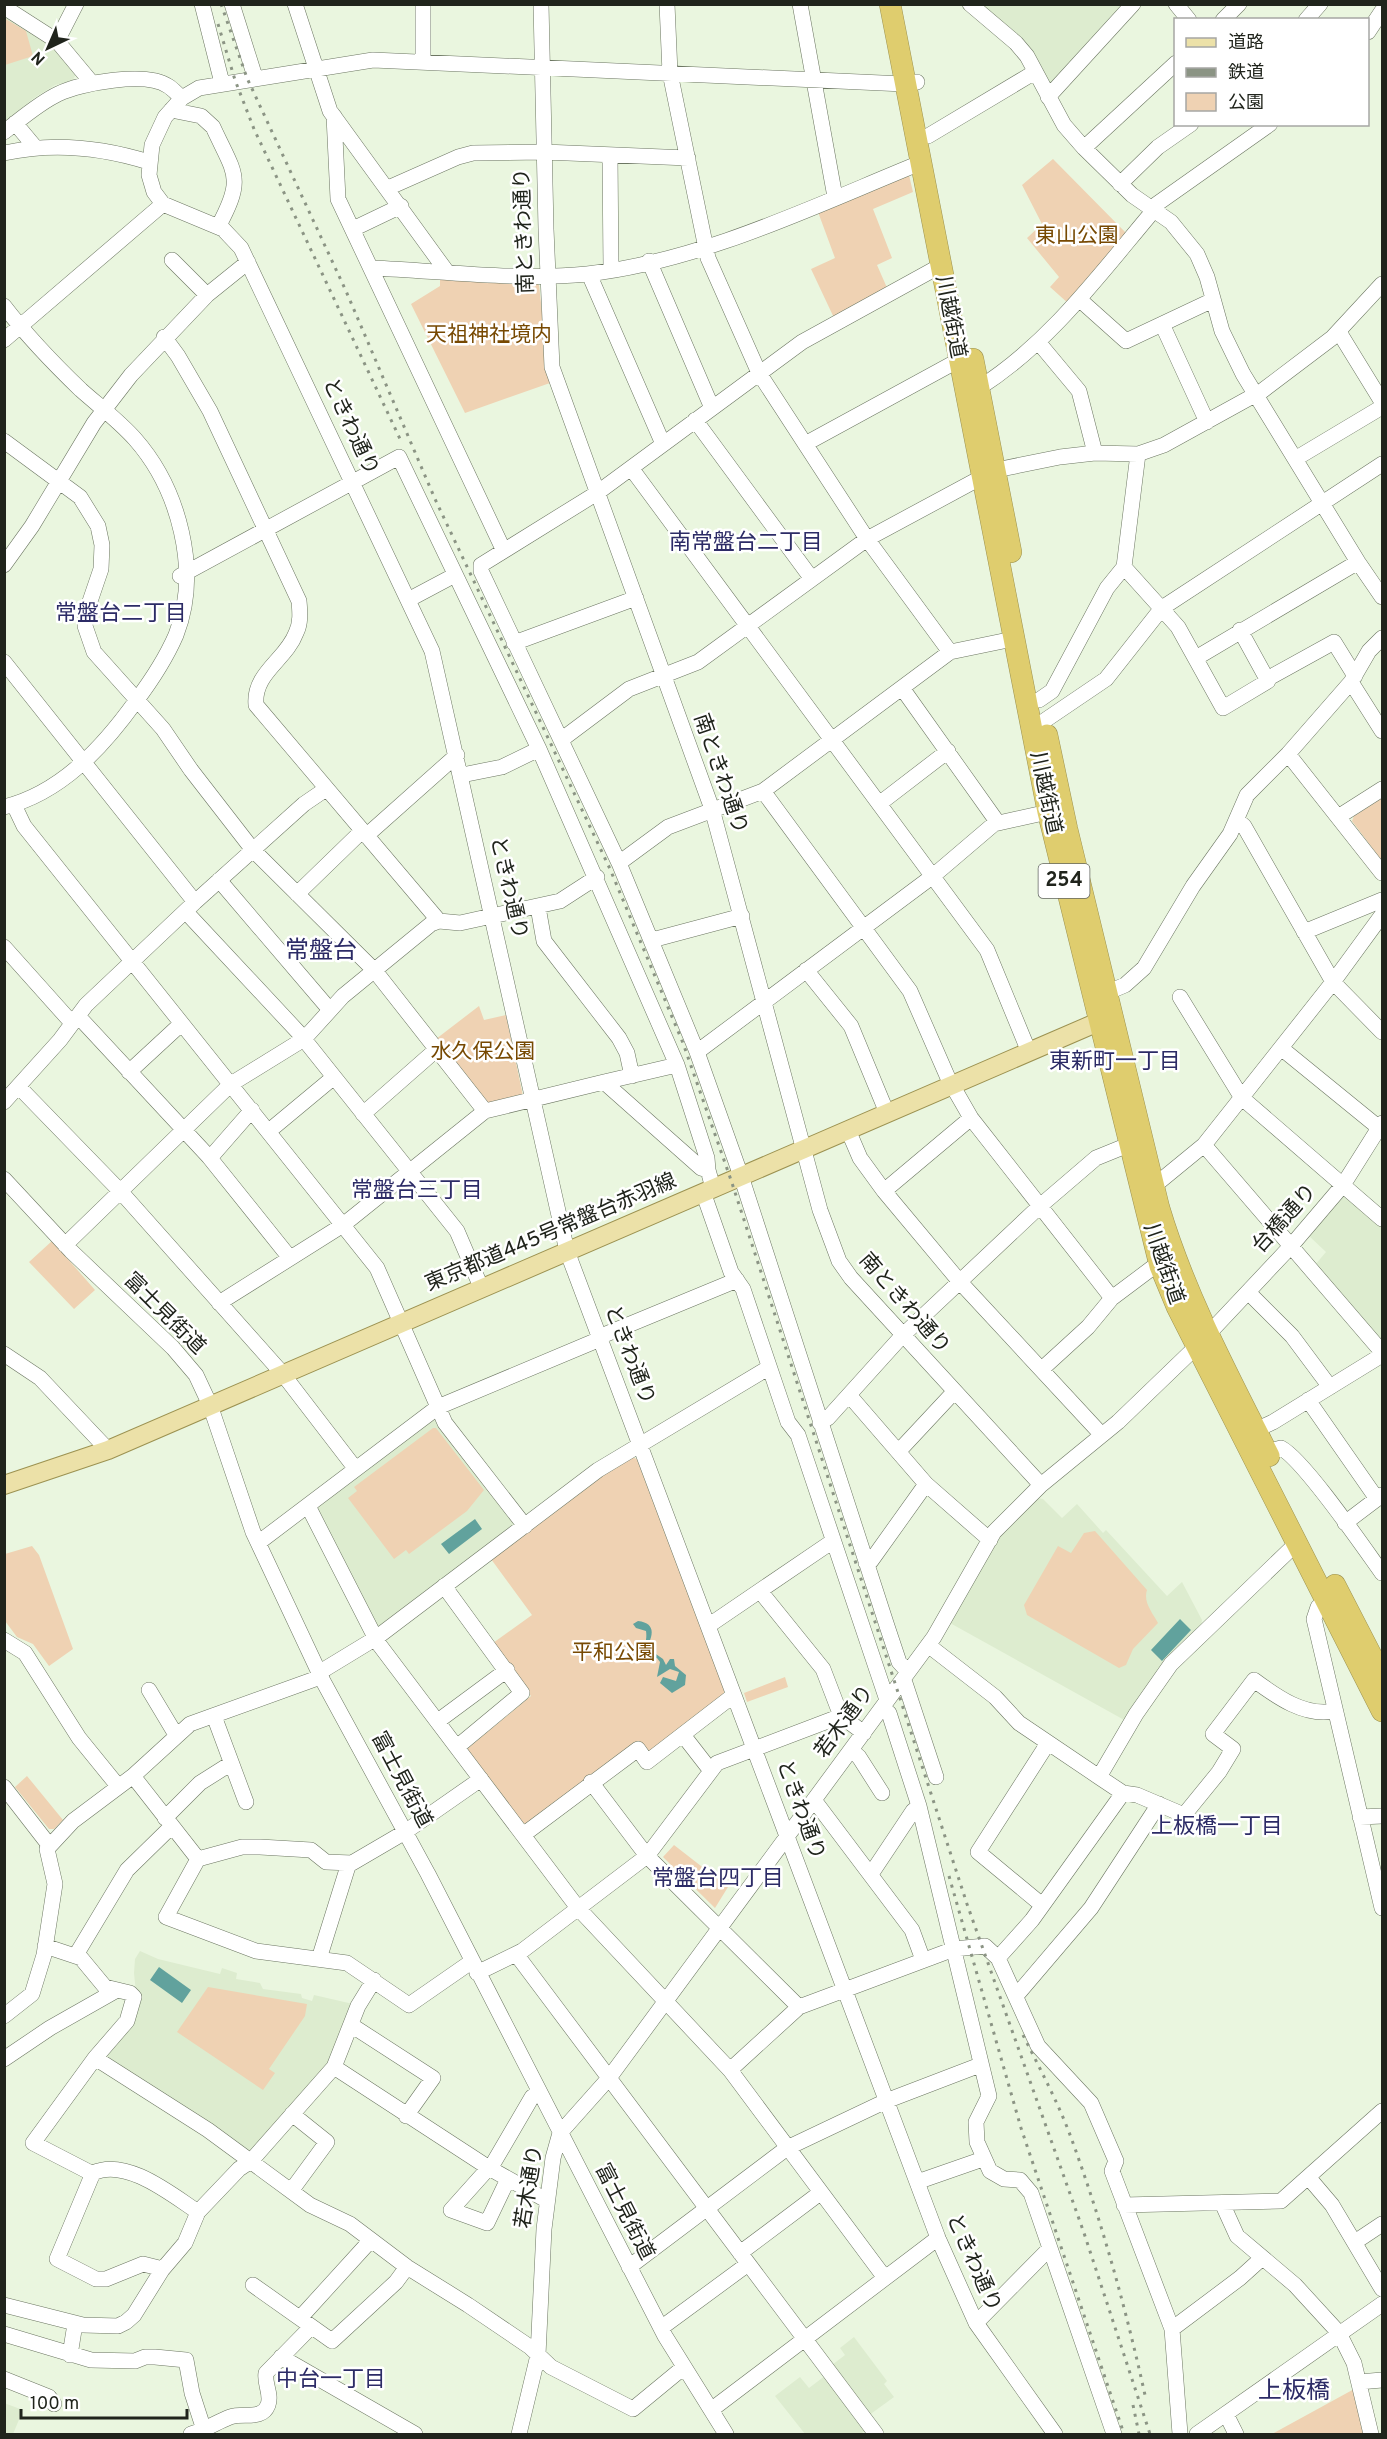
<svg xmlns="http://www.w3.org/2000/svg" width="1387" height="2439" font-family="Overpass,'Noto Sans JP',sans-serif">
	<rect width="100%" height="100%" fill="#eaf6df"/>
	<path fill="#ddeccf" d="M973 5H1128L1054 88Z
		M4 14 52 44 78 71 72 81 55 85 34 98 5 122Z
		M1341 1197H1347L1382 1228V1340L1315 1265 1326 1252 1308 1235Z
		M432 1419 440 1423 517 1523 383 1628 377 1627 316 1513 317 1505Z
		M1037 1498 1043 1499 1062 1518 1077 1504 1103 1533 1106 1530 1167 1596 1182 1582 1202 1620 1201 1627 1126 1721 950 1623 1005 1528Z
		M140 1951 158 1959 220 1974 222 1968 237 1973 236 1979 260 1983 263 1989 301 1994 302 1998 312 2001 314 1995 353 2004 329 2067 250 2153 104 2060 136 1993 134 1973 135 1959Z
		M854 2337 887 2381 884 2384 894 2397 861 2421 867 2430 860 2434H805L775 2396 800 2377 809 2388 834 2369 832 2365 845 2355 840 2348Z
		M4 2403 23 2410 13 2434H5Z"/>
	<path fill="#efd2b3" d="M4 18 26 31 33 56 5 65Z
		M1053 159 1128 235 1069 304 1050 287 1059 277 1027 238 1042 224 1022 185Z
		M909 175 913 192 873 209 892 258 877 265 888 290 835 320 811 269 835 258 818 212Z
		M440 276 533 281 539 285 550 383 465 413 411 304 440 286Z
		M1382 798V861L1352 821 1354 816Z
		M479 1006 484 1020 506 1015 523 1096 490 1103 485 1101 436 1039Z
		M52 1241 95 1290 74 1309 29 1262Z
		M433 1428H436L484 1490 467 1511 409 1554 406 1550 394 1559 348 1498 357 1491 354 1487Z
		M631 1457 637 1459 725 1691 722 1696 651 1753 647 1752 638 1741 528 1824 521 1823 468 1753V1748L531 1696 493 1643 532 1615 491 1559 603 1474Z
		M1095 1531 1147 1590C1143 1602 1152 1612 1158 1623L1133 1649 1126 1665 1119 1668 1027 1615 1024 1605 1058 1546 1071 1553 1084 1533Z
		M32 1546 39 1555 73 1649 49 1666 33 1644 17 1637 5 1621V1554Z
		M785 1677 788 1687 747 1702 744 1693Z
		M27 1776 63 1820 54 1829H49L15 1787Z
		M674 1845 728 1887 715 1908 663 1857Z
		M208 1987 307 2004 305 2016 269 2069 275 2073 263 2090 177 2032Z
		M1356 2388 1365 2434H1272Z"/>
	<path fill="#61a29d" d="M475 1519 482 1529 449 1554 441 1544Z
		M1180 1619 1191 1630 1162 1661 1151 1650Z
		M638 1621C653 1623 654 1631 649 1643L655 1644 653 1652 663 1659 666 1665 670 1659H674L675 1666 686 1675 685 1685 672 1693 660 1683 663 1677 676 1681 679 1672 670 1669 657 1677 660 1662 657 1658 649 1660C640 1644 648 1645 646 1631L636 1628 633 1624Z
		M159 1967 191 1990 182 2003 150 1980Z"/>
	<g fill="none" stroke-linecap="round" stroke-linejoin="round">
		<g stroke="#6c7662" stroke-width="16">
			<path id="minor" d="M202 4 222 83
				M232 4 255 77
				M295 4 330 111 447 272
				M541 4 546 229 552 367 712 809 820 1210 839 1261 851 1278 1041 1485
				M667 4 670 73 708 258 759 373 867 539 950 652
				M800 4 835 197
				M970 4 1016 43 1027 56 1064 125 1084 148 1132 195 1171 222 1197 254 1207 277 1222 331 1243 374 1358 562 1382 597
				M1176 4 1189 20
				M4 7 57 41 92 83
				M1223 20 1239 4
				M1306 20 1320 4
				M1368 32 1382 11
				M57 41 76 4
				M423 62V4
				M917 82 904 84 373 60 199 88 182 98 165 117 152 145 149 175 154 192 163 204 223 229 241 248 432 651 567 1251 938 2238 976 2323 1055 2434
				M1048 97 1133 4
				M171 110 201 116 213 127C235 175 245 177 218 227
				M334 116 338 199 503 549
				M15 123 35 147
				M4 132C21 119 39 103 58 94 81 83 146 71 168 86 173 89 177 94 182 98
				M928 136 1035 72
				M1084 148 1176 63
				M4 153C53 142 101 147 149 162
				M610 155 611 269
				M1120 184 1158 147 1191 124
				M388 188 458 157 473 153 544 152 688 158
				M353 229 401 206
				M172 260 207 295
				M649 261 712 408
				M373 268C441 271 520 281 587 274 702 261 814 206 920 163
				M589 274 663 444
				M1079 299 1126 341 1213 300
				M4 306C27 336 54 364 81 390 99 406 119 421 135 439 179 489 201 571 176 635 166 658 151 681 136 701 103 747 61 793 4 807
				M1162 324 1207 422
				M1339 332 1382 402
				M164 337 178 356 210 411 299 601C300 612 301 623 296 633 286 660 253 673 256 705L439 921
				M4 340 163 204
				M1039 343 1079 391 1095 453
				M979 388C1048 344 1097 278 1149 216L1154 206 1270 124
				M695 420 812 579
				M4 441 80 497 98 526 102 545 101 569 86 613 85 626 94 652 163 729 191 770 253 850 375 971 485 1111 604 1082
				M805 444 959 360
				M1138 454 1124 567 1178 627 1223 708 1268 681 1240 630
				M1295 459 1382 407
				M631 468 987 950 1029 1052
				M996 470 1060 457 1095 453 1138 454 1164 445 1262 391 1332 338 1382 284
				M4 565 32 526 94 423 131 375 207 295 248 262
				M180 576 399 457 539 749 677 1065
				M408 600 455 575
				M514 643 636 598
				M1196 658 1358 562
				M4 662 195 902
				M1267 679 1334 642 1355 676
				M1351 682 1382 731
				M902 688 998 823
				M1039 700 1052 691 1107 588 1124 567
				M1044 721 1106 679 1162 608 1382 464
				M561 740 629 689 698 662 867 539 982 477
				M1288 754 1382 873
				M462 775 502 767 539 749
				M763 791 910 991 948 1078 971 1118 1112 1298 1152 1268 1160 1266
				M879 804 948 751
				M14 805 24 826 377 1268 445 1423 525 1526
				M1338 817 1382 789
				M1237 820 1244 826 1333 982 1382 1032
				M366 836 457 755
				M619 863 668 827 763 791 950 652 1013 639
				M219 880 330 1010
				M297 894 362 831
				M538 907 544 941 619 1038 627 1053 632 1076
				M186 912 299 1033 457 1231 481 1287
				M1304 932 1382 900
				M652 940 742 916
				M4 947 72 1023
				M806 970 851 1026 887 1113
				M1099 996 1125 985 1144 968 1193 886 1230 834 1247 795 1288 754 1351 682 1369 651 1382 638
				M1180 997 1242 1098 1382 1219
				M78 1016 209 1157 290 1258
				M1281 1048 1378 1127
				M697 1052 933 876 994 824 1048 812
				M129 1072 181 1024
				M19 1087 121 1192 282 1373 355 1468
				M4 1102 60 1040 86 1005 195 902 304 804 326 789
				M363 1114 437 1049
				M848 1130 860 1158 884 1191 960 1282 1101 1434
				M269 1131 334 1077
				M1204 1145 1382 1352
				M210 1158 252 1110
				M708 1170 701 1168 604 1082 677 1065 707 1158 708 1170 713 1188
				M4 1179 71 1251 173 1348 196 1375 210 1405 253 1532 323 1681 428 1874 665 2336 726 2434
				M1154 1186 1204 1145 1333 982 1382 915
				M884 1191 971 1118
				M703 1192 731 1272 743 1289 788 1422 798 1435 887 1700
				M65 1245 231 1084 304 1039 343 996 431 924 439 921 460 923 560 901 597 877
				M1248 1292 1292 1336 1330 1387
				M219 1303 343 1225 485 1111
				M599 1337 737 1280
				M4 1354 40 1378 108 1450
				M1042 1369 1088 1327 1112 1298
				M849 1395 926 1484 990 1540
				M1308 1400 1377 1499
				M820 1423 828 1418 902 1336 1040 1206 1096 1158 1128 1145
				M1249 1433 1273 1422 1382 1355
				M898 1452 954 1392
				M1267 1452 1281 1448C1304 1460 1364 1548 1382 1573
				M308 1506 378 1643 578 1908 730 2070 885 2278
				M1345 1523 1382 1495
				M258 1543 438 1407 600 1339
				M866 1563 871 1561 926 1484
				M444 1586 522 1693 457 1747
				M760 1591 823 1669 841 1716 864 1733
				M1334 1596 1318 1607 1314 1619 1382 1908
				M708 1626 833 1541
				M4 1640 25 1653 79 1738 118 1786
				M928 1645 995 1697 1019 1723 1099 1777 1123 1793 1137 1795 1184 1815 1219 1772 1233 1749 1213 1734 1254 1680C1277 1697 1305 1717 1334 1711
				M908 1672 899 1662 887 1626 741 1176 697 1052 619 863 481 571V565L597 493 802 342 940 266
				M902 1681 905 1683 936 1777
				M149 1690 176 1735
				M882 1708 889 1713 919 1806 989 2096 976 2122 977 2142 990 2171 1004 2179 1020 2180 1031 2193 1114 2434
				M214 1716 246 1802
				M438 1721 507 1670
				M683 1735 711 1771
				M851 1750 859 1757 882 1793
				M133 1776 198 1859
				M1099 1777 1136 1714 1171 1664 1297 1543
				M591 1782 647 1856 799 2007
				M4 1787 49 1845
				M814 1800 912 1930 923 1960
				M1360 1817 1382 1816
				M165 1818 200 1783 230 1764
				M523 1835 638 1749 647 1762 734 1695
				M871 1874 913 1811 919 1806
				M1042 1905 978 1852 1048 1743
				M45 1946 81 1958 105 1987 130 1993 134 1997 127 2021 95 2058 33 2143 93 2174
				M516 1954 876 2434
				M76 1955 127 1870 172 1826
				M998 1958 1032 1920 1123 1793
				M319 1959 349 1863
				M471 1962 409 2005 347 1963 256 1951 166 1917 198 1859 242 1847H260L311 1850 326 1862 352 1863 405 1832 481 1779
				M477 1973 522 1951 647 1856 717 1763 841 1716
				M1016 1996 1091 1908 1159 1804
				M4 2016 32 1994 44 1955 55 1884 47 1849 73 1821 133 1776 190 1724 315 1679 325 1669 376 1638 598 1470 768 1368
				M351 2025 433 2078 406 2116
				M95 2058 208 2130 310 2205 350 2224 407 2267 468 2305 530 2347 551 2367 633 2409 684 2367
				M4 2059 50 2028 117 1990
				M334 2067 489 2168 546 2200
				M730 2070 799 2007 954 1949 985 1946 998 1958 1038 2046 1091 2103 1116 2161 1112 2171 1172 2329 1180 2434
				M1309 2178 1332 2205 1382 2289
				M508 2179 487 2223 451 2210 494 2162 532 2097 539 2093
				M917 2182 983 2159
				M291 2191 327 2142 292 2114
				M1222 2203 1237 2236 1295 2285 1339 2333 1354 2363 1371 2434
				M1124 2205 1281 2201 1382 2111
				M1355 2242 1382 2224
				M740 2253 820 2193
				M629 2267 787 2148 886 2101 980 2065
				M163 2269 143 2264 106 2279H96L57 2259 93 2173C126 2157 172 2195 198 2212
				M253 2285 332 2341 396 2282 407 2267
				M4 2305 83 2325 118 2326 126 2322 134 2315 162 2270 185 2243 198 2212 239 2169 251 2161 334 2067 358 2006 374 1980
				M300 2318 371 2240
				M976 2323 1049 2249
				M661 2328 748 2264
				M1172 2329 1240 2278 1261 2259
				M4 2334 91 2360 135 2361 145 2357H155L186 2360 192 2393 204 2430
				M70 2355 75 2324
				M281 2357 415 2434
				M4 2379 49 2397 54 2404
				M1359 2382 1382 2380
				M711 2410 938 2238
				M1226 2414 1236 2434
				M191 2434C205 2430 217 2422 230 2417 243 2412 262 2421 268 2405 272 2394 264 2384 266 2373L311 2327
				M519 2434 538 2355 544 2229 553 2158 560 2133 609 2078 934 1637 994 1532 1041 1485 1118 1422 1197 1346 1291 1246 1343 1185 1382 1123
				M1197 2434 1382 2304"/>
		</g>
		<g stroke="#9c9251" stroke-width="20">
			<path id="major" d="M4 1485 108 1450 1112 1016"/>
		</g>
		<g stroke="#9c9251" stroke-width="22">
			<path id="highway" d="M890 4 1048 812 1160 1266 1177 1307 1382 1711
				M973 359 1011 552
				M1047 735 1067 829 1159 1208C1185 1295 1228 1375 1269 1456
				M1335 1585 1382 1676"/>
		</g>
		<use href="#minor" stroke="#fff" stroke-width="15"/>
		<use href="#major" stroke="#ece1a8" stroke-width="18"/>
		<use href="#highway" stroke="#dfcd6e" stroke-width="21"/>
		<path stroke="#8b9484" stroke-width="3" stroke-dasharray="3 6" stroke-linecap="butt" d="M221 4 247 78 346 291 435 499 610 869 683 1043 731 1180 967 1904 1084 2233 1150 2434
			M218 24 235 80 254 129 401 441
			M949 1876 1021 2128 1124 2434
			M1023 2035C1041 2071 1060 2106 1073 2143 1103 2226 1126 2309 1145 2395
			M1133 2405 1139 2434"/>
	</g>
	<g text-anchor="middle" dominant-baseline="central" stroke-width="5" stroke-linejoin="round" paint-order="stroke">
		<rect fill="#fff" stroke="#636660" stroke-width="1.5" x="1038.5" y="864" width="51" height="34" rx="4.5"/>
		<g font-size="20" font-weight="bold" fill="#20241c">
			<text x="1064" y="881">254</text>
		</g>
		<g font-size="21" fill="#20241c" stroke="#fff">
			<text transform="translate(525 231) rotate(-92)">南ときわ通り</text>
			<text transform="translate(950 317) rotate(79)">川越街道</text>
			<text transform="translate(350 427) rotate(65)">ときわ通り</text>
			<text transform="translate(720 774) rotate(71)">南ときわ通り</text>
			<text transform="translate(1045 793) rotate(78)">川越街道</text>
			<text transform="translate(508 888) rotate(77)">ときわ通り</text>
			<text transform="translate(1285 1219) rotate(-48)">台橋通り</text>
			<text transform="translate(551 1233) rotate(-23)">東京都道445号常盤台赤羽線</text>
			<text transform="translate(1163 1264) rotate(71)">川越街道</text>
			<text transform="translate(904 1304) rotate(49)">南ときわ通り</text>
			<text transform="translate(164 1314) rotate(45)">富士見街道</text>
			<text transform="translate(629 1355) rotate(69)">ときわ通り</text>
			<text transform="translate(845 1722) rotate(-54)">若木通り</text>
			<text transform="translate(401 1780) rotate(62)">富士見街道</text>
			<text transform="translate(800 1810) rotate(70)">ときわ通り</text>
			<text transform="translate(530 2187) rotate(-81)">若木通り</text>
			<text transform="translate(624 2212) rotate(63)">富士見街道</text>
			<text transform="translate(973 2263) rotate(66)">ときわ通り</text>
		</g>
		<g font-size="21" fill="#774902" stroke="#fff">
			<text x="1077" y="236">東山公園</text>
			<text x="489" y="335">天祖神社境内</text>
			<text x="483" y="1052">水久保公園</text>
			<text x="614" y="1653">平和公園</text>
		</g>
		<g font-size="22" fill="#2c2b66" stroke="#fff">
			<text x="746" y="543">南常盤台二丁目</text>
			<text x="121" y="614">常盤台二丁目</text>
			<text x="1115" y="1062">東新町一丁目</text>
			<text x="417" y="1191">常盤台三丁目</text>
			<text x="1217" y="1827">上板橋一丁目</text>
			<text x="718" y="1879">常盤台四丁目</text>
			<text x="331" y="2380">中台一丁目</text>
		</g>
		<g font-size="24" fill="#2c2b66" stroke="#fff">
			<text x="321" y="952">常盤台</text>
			<text x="1294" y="2392">上板橋</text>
		</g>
	</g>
	<rect width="1387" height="2439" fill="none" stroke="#20241c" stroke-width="12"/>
	<rect x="1174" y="18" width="195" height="108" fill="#ffffff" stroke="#a6a7a4" stroke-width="1.5"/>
	<rect x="1186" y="38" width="30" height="9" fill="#ece1a8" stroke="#a6a7a4" stroke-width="1.5"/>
	<text x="1228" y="48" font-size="18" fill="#20241c">道路</text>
	<rect x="1186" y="68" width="30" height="9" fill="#8b9484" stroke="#a6a7a4" stroke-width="1.5"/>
	<text x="1228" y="78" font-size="18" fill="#20241c">鉄道</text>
	<rect x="1186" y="93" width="30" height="18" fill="#efd2b3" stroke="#a6a7a4" stroke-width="1.5"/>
	<text x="1228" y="108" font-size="18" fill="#20241c">公園</text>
	<g transform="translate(48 48) rotate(224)" stroke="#ffffff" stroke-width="4.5" paint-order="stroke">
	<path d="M0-4.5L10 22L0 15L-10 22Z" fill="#20241c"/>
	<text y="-9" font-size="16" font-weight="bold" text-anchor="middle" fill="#20241c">N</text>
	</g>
	<path d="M21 2409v9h166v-9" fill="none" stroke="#20241c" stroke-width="3"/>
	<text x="30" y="2409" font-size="18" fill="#20241c" stroke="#ffffff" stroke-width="4.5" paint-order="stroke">100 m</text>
</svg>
